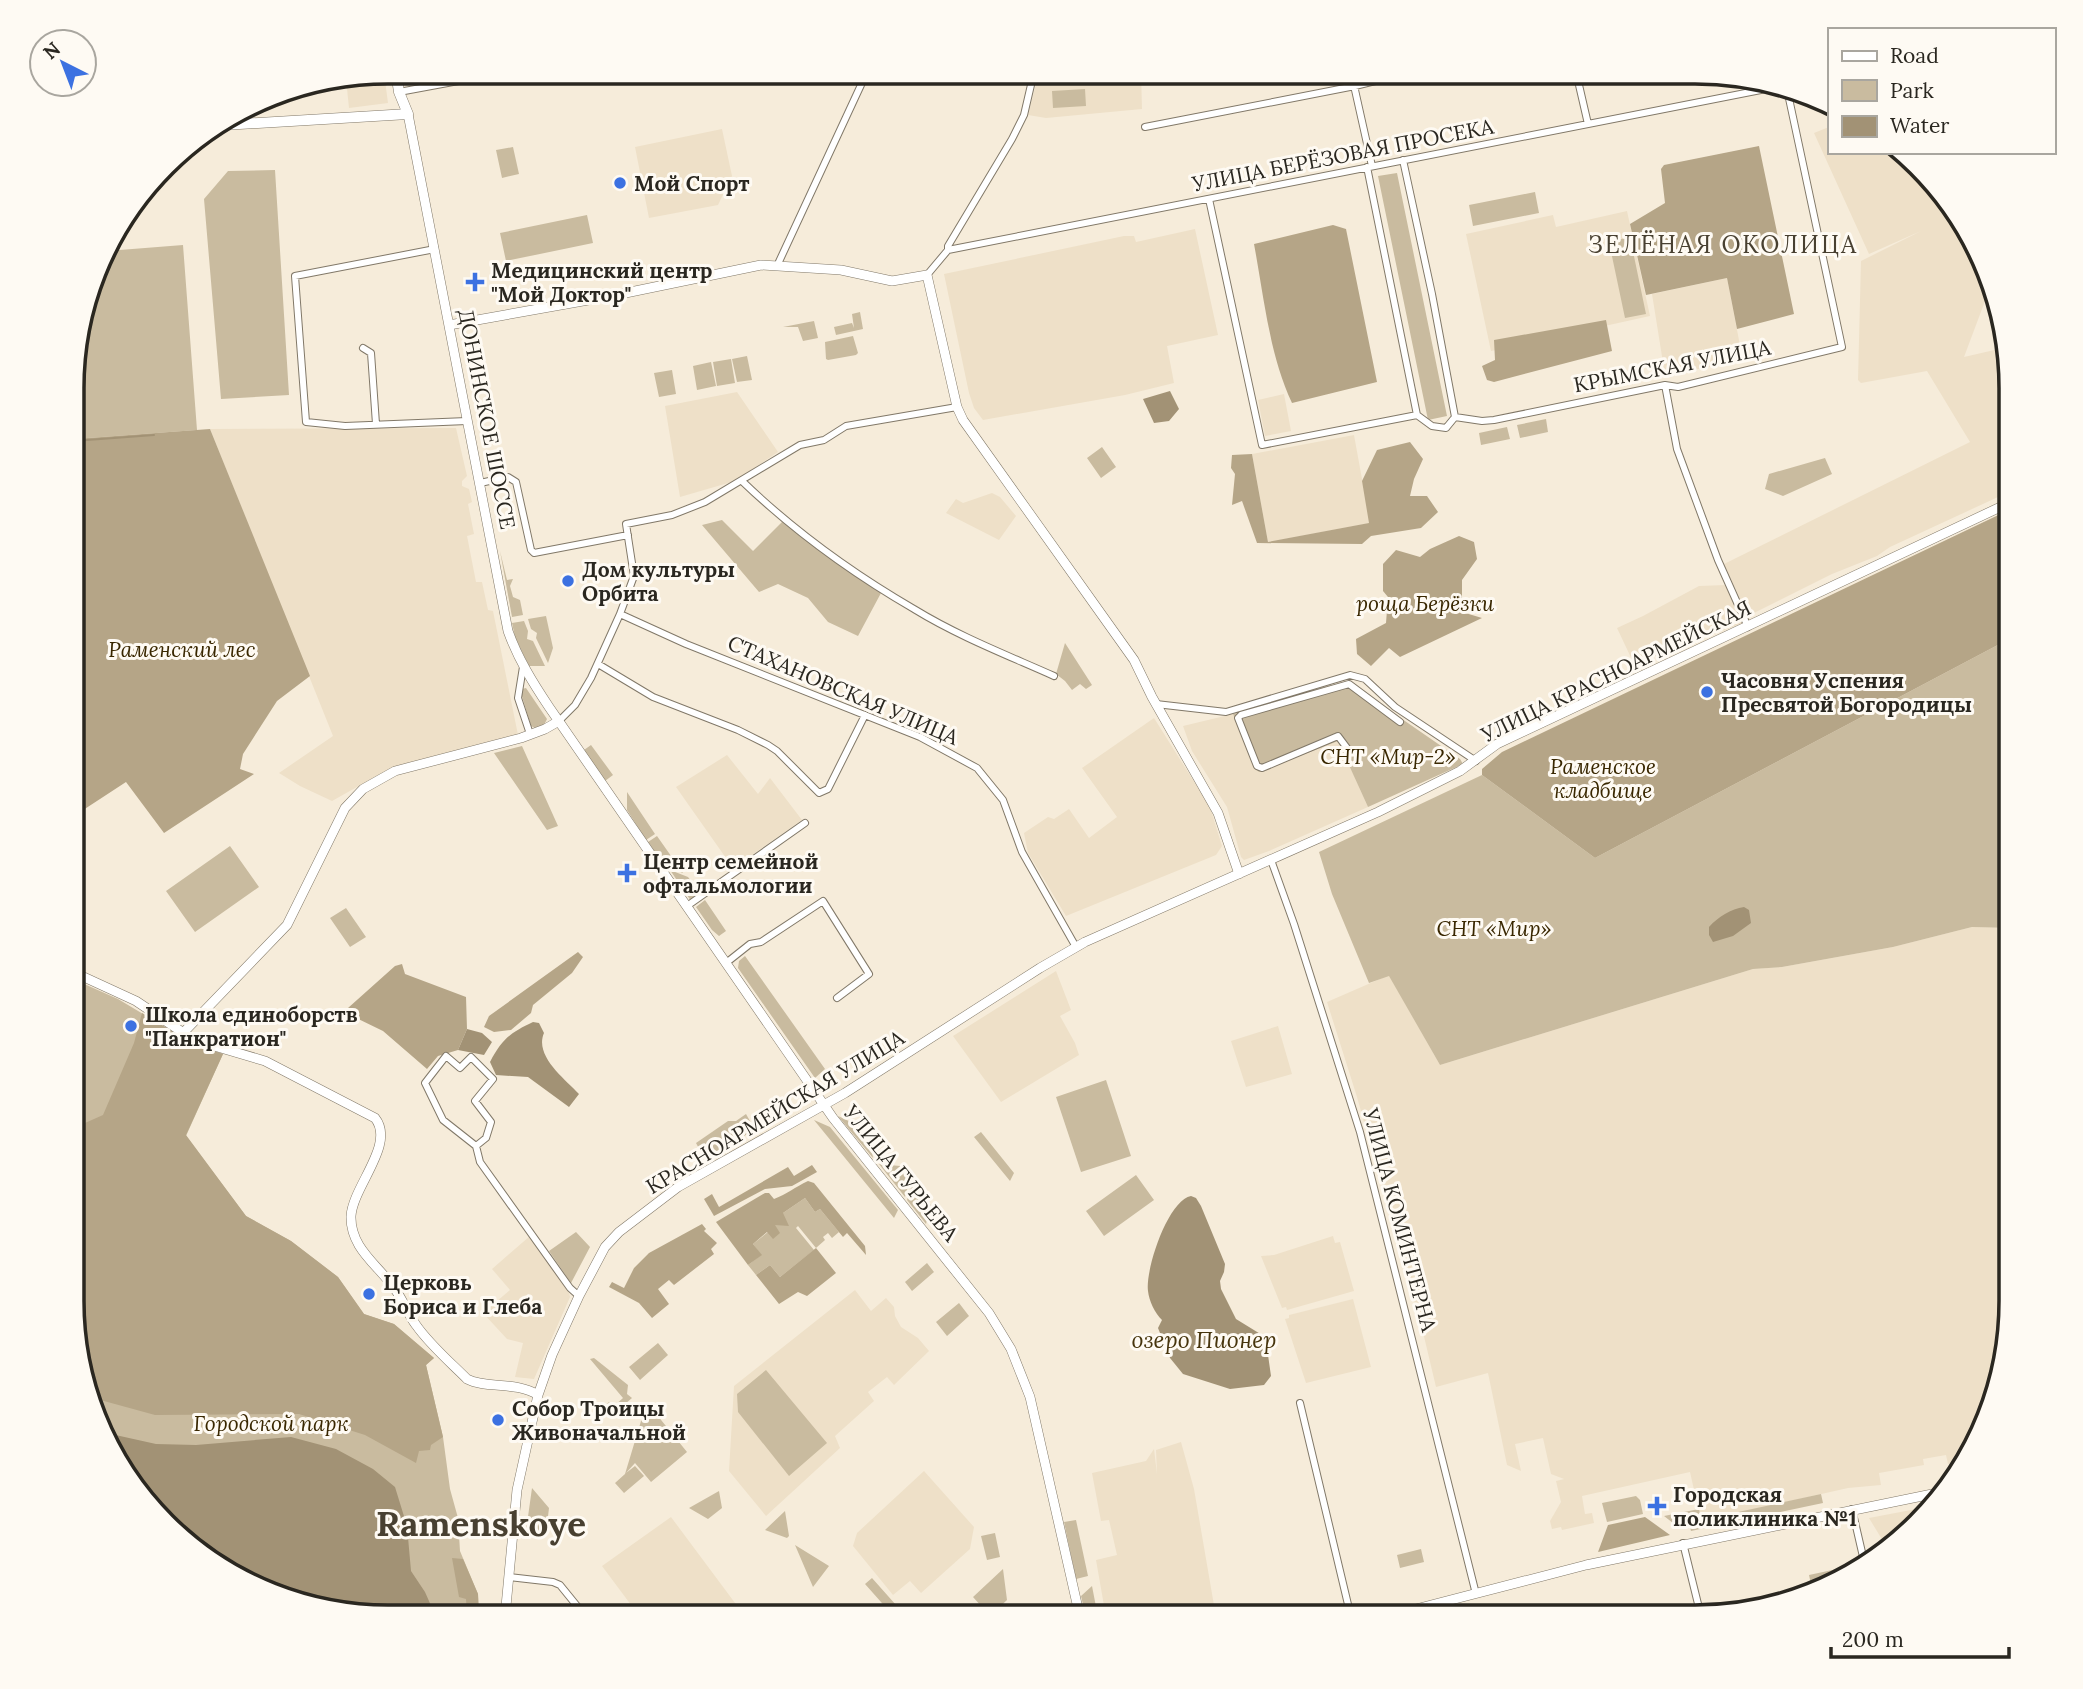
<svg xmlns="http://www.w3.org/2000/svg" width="2083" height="1689" font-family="Lora,serif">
	<rect width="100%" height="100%" fill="#f6ecda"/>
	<path fill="#eee0c8" d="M1039 72H1141L1142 109 1046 118 1028 115Z
		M384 73 388 103 349 108 346 79Z
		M1829 127V152H1900L1918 164 1987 267 1991 285 1964 357 2003 348 2011 388V491L1890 547 1877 556 1832 574 1748 616 1724 564 1970 442 1927 371 1861 383 1858 380 1861 261 1921 231 1869 254 1814 133Z
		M722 129 732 176 718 205 649 218 635 147Z
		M1627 211 1650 316 1491 351 1466 234 1553 215 1556 227Z
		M1195 229 1218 335 1167 346 1174 383 1125 395 983 420 974 408 969 393 944 274 1124 236H1134L1136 242Z
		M1727 278 1743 361 1665 375 1652 294Z
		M737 392 778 452 735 481 680 497 665 406Z
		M1284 394 1291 431 1265 436 1258 400Z
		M456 428 467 476 462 481V486L469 489 472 502 468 504 474 534 467 536 468 541 476 582H482L488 610 493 611 518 735 389 769 332 801 300 786 279 773 333 736 210 429Z
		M1354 435 1370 523 1268 542 1252 454Z
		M992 493 1000 497 1016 516 999 540 946 513 956 499 963 503Z
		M1726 585 1743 623 1634 664 1617 628 1643 616 1699 586Z
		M1233 714 1255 769 1338 740 1368 807 1269 851 1244 860 1241 857 1227 807 1192 751 1183 726Z
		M1154 718 1210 807 1222 846 1216 855 1066 916 1028 853 1024 833 1048 817 1054 819 1069 809 1089 838 1117 817 1082 768Z
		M727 755 758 794 770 778 802 820 733 868 676 787Z
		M1972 927 2011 928V1322L1979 1440 1964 1461 1948 1464 1946 1455 1923 1459 1924 1465 1879 1473 1881 1485 1848 1488 1701 1521 1690 1472 1582 1496 1585 1514 1592 1513 1594 1523 1562 1530 1561 1527 1552 1529 1550 1521 1561 1502 1556 1481 1564 1479 1551 1474 1543 1438 1515 1444 1521 1471 1507 1465 1488 1373 1436 1387 1422 1328 1357 1097 1327 1002 1389 975 1440 1065 1753 969 1782 967 1893 947Z
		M1056 971 1071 1010 1060 1016 1075 1043 1079 1055 1001 1102 953 1036Z
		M1278 1026 1292 1074 1246 1087 1231 1041Z
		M530 1236 569 1293 570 1297 534 1379 515 1377 523 1343 507 1339 483 1313 510 1290 492 1269Z
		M1333 1236 1335 1243 1340 1242 1354 1291 1287 1310 1286 1307 1282 1308 1261 1256 1274 1255Z
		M855 1290 871 1311 886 1298 894 1307 895 1316 901 1327 918 1338 929 1351 894 1385 887 1377 868 1392 874 1401 835 1436 840 1448 766 1516 729 1471 734 1386Z
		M1353 1299 1371 1367 1306 1383 1285 1319 1289 1318V1315Z
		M1181 1442 1194 1489 1216 1617H1106L1096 1560 1117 1555 1109 1520 1101 1521 1092 1473 1146 1461 1154 1449 1157 1474 1156 1450Z
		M924 1471 974 1527 970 1549 921 1593 910 1581 893 1595 853 1546 857 1533Z
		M1932 1506 1919 1524 1886 1546 1869 1518Z
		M671 1517 741 1611 733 1617H640L602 1566Z"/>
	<path fill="#c9bb9f" d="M1085 89 1086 106 1053 108 1052 91Z
		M513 147 519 174 502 178 496 150Z
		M275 170 289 395 221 399 204 199 228 171Z
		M1397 173 1447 416 1428 420 1378 176Z
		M1535 192 1539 213 1473 226 1469 205Z
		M587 215 593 243 506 261 500 233Z
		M1630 237 1646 314 1625 318 1609 242Z
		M183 245 197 430 74 439 75 346 107 251Z
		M860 312 863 329 836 335 834 327 852 323 854 328 852 314Z
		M814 321 818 338 803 341 798 327H783Z
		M853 336 858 353 856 355 828 360 826 359 825 342Z
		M747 356 752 380 737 382 732 359Z
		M731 359 735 383 717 386 713 362Z
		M711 362 716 386 697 390 693 366Z
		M672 370 676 394 659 397 654 373Z
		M1546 419 1548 432 1520 438 1517 425Z
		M1507 427 1510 439 1481 445 1479 433Z
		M1102 447 1116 467 1101 478 1087 458Z
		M1825 458 1832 474 1783 496 1765 489 1769 474Z
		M722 520 753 551 783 521 830 558 881 593 858 636 828 622 808 598 778 584 759 592 702 525Z
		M500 551 507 580 513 579 510 586 513 597 520 600 523 615 512 617Z
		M546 616 553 648 548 663 536 638 537 633 531 629 528 619Z
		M524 621 528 631 527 639 533 641 545 666H529L515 637 512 623Z
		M2011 638V928L1972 927 1893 947 1782 967 1753 969 1440 1065 1389 976 1369 983 1332 894 1319 852 1482 775 1595 858Z
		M1065 643 1092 685 1086 689 1080 684 1072 690 1065 681 1056 674Z
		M1347 681 1460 759 1463 764 1368 807 1338 741 1259 772 1255 769 1233 714Z
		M526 688 547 719 544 725 535 728 531 726 521 693 522 689Z
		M591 745 613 775 605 781 584 750Z
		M522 746 558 826 547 830 494 753Z
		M627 792 655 834 646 840 627 810Z
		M657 836 683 873 665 866 648 842Z
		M230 846 259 887 195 932 166 891Z
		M670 870 688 877 701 894 691 901Z
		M705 900 726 931 719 936 712 930 696 907Z
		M346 908 366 937 350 947 330 918Z
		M745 956 825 1069 815 1078 738 968 739 961Z
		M73 979 118 999 195 1045 223 1054 186 1136 246 1216 291 1241 338 1277 364 1314 394 1324 434 1358 426 1365 443 1437 450 1489 458 1518 460 1551 478 1594 479 1617H368L267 1593 165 1525 104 1440 72 1322Z
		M1106 1080 1131 1156 1081 1172 1056 1097Z
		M746 1114 755 1130 704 1158 696 1143 728 1121H736Z
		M838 1116 857 1125 864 1132 867 1130 869 1132 873 1158Z
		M814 1120 830 1127 898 1210 894 1218Z
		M981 1132 1014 1173 1010 1181 974 1137Z
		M879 1164 900 1166 910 1179 905 1197Z
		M1136 1175 1154 1200 1104 1236 1086 1211Z
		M913 1182 931 1205 926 1224 907 1200Z
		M805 1198 815 1212 820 1209 839 1232 832 1238 828 1233 823 1237 825 1240 816 1248 798 1226 796 1228 814 1250 780 1277 770 1265 756 1275 748 1265 761 1255 753 1244 768 1232 779 1233 774 1225 783 1213Z
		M576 1232 590 1247 571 1283 549 1251Z
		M927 1263 934 1272 912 1291 905 1282Z
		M959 1303 969 1316 947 1336 936 1322Z
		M658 1343 668 1355 640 1380 629 1367Z
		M594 1358 628 1385 627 1394 632 1398 611 1416 605 1414 601 1410 609 1402 613 1407 623 1398 590 1359Z
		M766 1370 827 1443 789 1476 738 1412 737 1394Z
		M653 1410 687 1452 651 1482 635 1463 626 1473 635 1466 644 1476 624 1493 615 1483 625 1474 641 1421Z
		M532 1488 549 1508 546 1533 526 1531Z
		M719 1491 722 1508 708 1519 689 1508Z
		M1821 1494 1823 1503 1691 1531 1688 1521 1673 1523 1664 1516 1699 1509 1701 1520Z
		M1636 1496 1640 1500 1643 1514 1607 1522 1602 1503Z
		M785 1511 789 1536 787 1538 765 1530Z
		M1076 1520 1088 1576 1076 1579 1064 1522Z
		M995 1533 1000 1557 987 1560 981 1536Z
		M795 1545 829 1566 813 1587Z
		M1421 1549 1424 1562 1400 1568 1397 1555Z
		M1003 1569 1007 1600 990 1616 973 1597Z
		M1837 1569 1835 1581 1813 1594 1809 1575Z
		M872 1578 896 1605 889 1611 865 1584Z
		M1092 1586 1098 1617H1086L1081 1596Z"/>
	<path fill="#b5a587" d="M1759 146 1794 314 1737 329 1727 278 1646 295 1630 224 1665 203 1661 169 1664 165Z
		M1333 225 1346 229 1377 382 1292 403C1269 354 1264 297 1254 244Z
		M1606 320 1612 351 1494 382 1487 380 1482 366 1495 360 1494 340Z
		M210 429 310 676 277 701 243 754 240 769 254 774 164 833 126 782 74 816V439Z
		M1410 442 1423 459 1414 479 1410 496H1427L1438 512 1421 528 1371 536 1362 544 1257 543 1242 501 1232 505 1235 474 1231 468 1232 455 1252 454 1268 542 1369 523 1362 481 1377 450Z
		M2011 509V638L1595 858 1482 775V769L1502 752Z
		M1459 536 1474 542 1477 559 1462 580V612L1482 618 1400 657 1389 648 1371 666 1357 654 1356 639 1386 623 1388 597 1383 591V564L1396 550 1420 557 1430 549Z
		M578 952 583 957 572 973 533 1005 531 1013 511 1030 494 1032 484 1027 489 1016Z
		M402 964 405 974 466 997 467 1029 458 1050 438 1056 427 1069 383 1031 348 1014V1008L395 966Z
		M142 1013 195 1045 223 1054 186 1135 246 1216 291 1241 338 1277 364 1314 394 1324 434 1358 426 1365 443 1437 431 1445 430 1450 419 1451 416 1463 365 1435 299 1414 155 1415 93 1398 72 1322 73 1147 85 1123 103 1115 134 1043Z
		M812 1165 817 1172 792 1186 765 1189 714 1216 704 1199 712 1194 719 1207 788 1167 794 1176Z
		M808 1181 814 1183 865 1246 866 1255 847 1233 843 1237 820 1209 815 1212 805 1198 783 1213 789 1226 775 1225 780 1233 773 1239 767 1232 753 1244 762 1255 748 1265 716 1222 765 1193H769L774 1199C787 1194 795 1187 808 1181Z
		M702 1224 706 1229 704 1231 717 1243 711 1249 714 1254 674 1285 669 1280 658 1289 669 1304 652 1318 639 1303 609 1287 612 1282 624 1288 634 1268 649 1253Z
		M816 1248 836 1273 807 1296 798 1292 779 1304 756 1275 770 1265 780 1277Z
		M1645 1517 1670 1535 1598 1552 1608 1525Z
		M452 1558 463 1559 478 1594 479 1617H467L466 1599 459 1597Z"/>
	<path fill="#a29275" d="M1170 391 1179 409 1169 421 1154 423 1143 399Z
		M1744 907 1749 910 1751 923 1733 936 1713 942 1709 935V927C1718 917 1731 909 1744 907Z
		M533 1022 539 1023 544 1033C534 1056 565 1079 579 1094L569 1107 528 1077 496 1075 490 1062C502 1039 510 1033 533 1022Z
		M467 1029 482 1033 492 1042 484 1055 458 1050Z
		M1191 1196 1196 1198 1201 1206 1225 1264 1224 1272 1220 1281 1221 1289 1236 1319 1262 1335 1268 1355 1271 1376 1264 1385 1230 1389 1183 1374 1170 1358 1158 1328 1162 1320C1155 1313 1149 1301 1148 1291 1145 1270 1168 1200 1191 1196Z
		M102 1432 156 1444 196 1445 291 1437 336 1449 373 1469 395 1487 407 1526 411 1571 425 1592 436 1617H368L267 1593 165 1525 104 1440Z"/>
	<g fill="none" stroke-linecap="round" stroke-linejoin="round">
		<path stroke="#a29275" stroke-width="2" d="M74 441 154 435"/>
		<g stroke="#817868" stroke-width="8">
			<path id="street" d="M1351 72 1372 166
				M1576 72 1588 124
				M399 92 507 72
				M1145 127 1355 86 1412 72
				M1403 160 1432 294 1455 417
				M1367 167 1417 415 1432 426 1446 428 1455 417
				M1209 199 1262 445 1417 415
				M435 249 295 276 306 422 345 426 467 421
				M948 250V246L1012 139 1024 115 1034 72
				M777 266 867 72
				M927 275 948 250 1776 87
				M363 348 371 353 376 424
				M1665 385 1677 449 1718 560 1748 627
				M1455 417 1482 421 1494 420 1665 385 1678 387 1842 347 1787 89
				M742 481C793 530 852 573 914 609 958 636 1007 655 1054 676
				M480 483 508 477 516 482 531 550 534 553 628 535
				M620 614 686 644 920 737 977 768 1003 800 1022 852 1076 947
				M598 664 653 697 738 730 768 745 777 751 819 793 828 789 865 715
				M523 667 518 698 530 734
				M1156 704 1226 712 1350 675 1365 679 1395 707 1476 761
				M559 721 575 705 591 678 620 614 634 576 626 524 672 515 705 502 800 445 824 440 846 426 957 407
				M1347 748 1338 736 1262 768 1257 766 1238 718 1241 715 1349 684 1400 722
				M1271 860 1294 924 1360 1132 1476 1594
				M687 906 805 823
				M726 963 750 944 761 942 823 901 869 974 837 998
				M476 1146 443 1120 425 1083 446 1056 460 1068 471 1057 493 1079 475 1101 491 1122 486 1138 476 1146 480 1162 570 1288 579 1296
				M1300 1403 1351 1617
				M1852 1509 1864 1561
				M1683 1543 1701 1616
				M509 1577 553 1582 560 1585 586 1617"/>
		</g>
		<g stroke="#817868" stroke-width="10">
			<path id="secondary" d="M408 114 508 631C518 659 533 683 549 707L833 1118 989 1313 1011 1349 1030 1397 1080 1617
				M449 325 611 296 761 265 841 270 892 281 927 275 957 407 963 420 1134 660 1152 697 1218 813 1239 874
				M73 972 136 1001 194 1040 265 1061 375 1118C396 1144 353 1186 351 1216 350 1248 378 1265 394 1288 403 1299 407 1313 416 1325 430 1345 450 1362 467 1379 486 1389 516 1381 538 1395
				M183 1033 287 925 345 808 363 789 395 771 521 738 545 729 559 721
				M505 1617 517 1490 538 1395 552 1355 579 1296 605 1247 619 1232 678 1187 845 1093 1040 968 1085 942 1378 812 1460 771 1497 744 2011 502
				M1385 1617 1586 1565 1942 1492"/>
		</g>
		<g stroke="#817868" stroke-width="11">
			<path id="primary" d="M223 125 408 114 399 92 396 72"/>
		</g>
		<use href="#street" stroke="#fff" stroke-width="6"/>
		<use href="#secondary" stroke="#fff" stroke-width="9"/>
		<use href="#primary" stroke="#fff" stroke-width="10"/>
	</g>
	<g fill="#3c71e1" stroke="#fefaf3" stroke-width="2.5">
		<circle cx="620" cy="183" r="7"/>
		<path d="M471.5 271.5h7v7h7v7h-7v7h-7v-7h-7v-7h7z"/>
		<circle cx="568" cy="581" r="7"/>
		<circle cx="1707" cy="692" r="7"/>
		<path d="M623.5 862.5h7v7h7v7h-7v7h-7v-7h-7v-7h7z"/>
		<circle cx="131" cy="1026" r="7"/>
		<circle cx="369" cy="1294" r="7"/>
		<circle cx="498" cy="1420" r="7"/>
		<path d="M1653.5 1495.5h7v7h7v7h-7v7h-7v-7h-7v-7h7z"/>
	</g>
	<g text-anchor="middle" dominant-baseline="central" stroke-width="6" stroke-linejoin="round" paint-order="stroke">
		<g font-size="21" fill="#2a2720" stroke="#fefaf3">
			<text transform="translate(1343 155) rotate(-11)">УЛИЦА БЕРЁЗОВАЯ ПРОСЕКА</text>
			<text transform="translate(1672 366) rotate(-11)">КРЫМСКАЯ УЛИЦА</text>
			<text transform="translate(487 419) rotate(79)">ДОНИНСКОЕ ШОССЕ</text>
			<text transform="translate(1616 671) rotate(-26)">УЛИЦА КРАСНОАРМЕЙСКАЯ</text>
			<text transform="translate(843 690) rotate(23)">СТАХАНОВСКАЯ УЛИЦА</text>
			<text transform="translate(775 1112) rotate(-31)">КРАСНОАРМЕЙСКАЯ УЛИЦА</text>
			<text transform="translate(901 1173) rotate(51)">УЛИЦА ГУРЬЕВА</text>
			<text transform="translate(1400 1220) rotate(75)">УЛИЦА КОМИНТЕРНА</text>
		</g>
		<g font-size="21" font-weight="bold" fill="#2a2720" stroke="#fefaf3" text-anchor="start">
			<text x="634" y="183">Мой Спорт</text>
			<text x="491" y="270">Медицинский центр<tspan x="491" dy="24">"Мой Доктор"</tspan></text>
			<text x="582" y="569">Дом культуры<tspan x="582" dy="24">Орбита</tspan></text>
			<text x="1721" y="680">Часовня Успения<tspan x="1721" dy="24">Пресвятой Богородицы</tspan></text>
			<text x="643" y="861">Центр семейной<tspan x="643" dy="24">офтальмологии</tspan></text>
			<text x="145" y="1014">Школа единоборств<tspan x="145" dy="24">"Панкратион"</tspan></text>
			<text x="383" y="1282">Церковь<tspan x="383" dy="24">Бориса и Глеба</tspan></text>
			<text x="512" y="1408">Собор Троицы<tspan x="512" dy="24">Живоначальной</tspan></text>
			<text x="1673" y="1494">Городская<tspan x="1673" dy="24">поликлиника №1</tspan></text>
		</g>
		<g font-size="21" font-style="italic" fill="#392700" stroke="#fefaf3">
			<text x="1425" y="603">роща Берёзки</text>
			<text x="182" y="649">Раменский лес</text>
			<text x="1388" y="756">СНТ «Мир-2»</text>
			<text x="1603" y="766">Раменское<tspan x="1603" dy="24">кладбище</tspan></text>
			<text x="1494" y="928">СНТ «Мир»</text>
			<text x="271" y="1423">Городской парк</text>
		</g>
		<g font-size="23" font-style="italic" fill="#47350d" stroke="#fefaf3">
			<text x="1204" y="1339">озеро Пионер</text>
		</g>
		<g font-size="24" letter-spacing="2" fill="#484031" stroke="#fefaf3">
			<text x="1723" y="244">ЗЕЛЁНАЯ ОКОЛИЦА</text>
		</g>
		<g font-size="35" font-weight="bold" fill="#484031" stroke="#fefaf3">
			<text x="481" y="1523">Ramenskoye</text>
		</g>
	</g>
	<path d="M0 0H2083V1689H0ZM388 84H1695A304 304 0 0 1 1999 388V1301A304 304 0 0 1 1695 1605H388A304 304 0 0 1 84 1301V388A304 304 0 0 1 388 84Z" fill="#fefaf3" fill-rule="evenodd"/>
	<path fill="none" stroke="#2a2720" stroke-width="3.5" d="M388 84H1695A304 304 0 0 1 1999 388V1301A304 304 0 0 1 1695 1605H388A304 304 0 0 1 84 1301V388A304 304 0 0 1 388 84Z"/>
	<rect x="1828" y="28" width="228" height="126" fill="#fefaf3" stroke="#a9a69f" stroke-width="2"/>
	<rect x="1842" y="51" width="35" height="10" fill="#ffffff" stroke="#a9a69f" stroke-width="2"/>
	<text x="1890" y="63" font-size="21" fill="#2a2720">Road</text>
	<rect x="1842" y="80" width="35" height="21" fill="#c9bb9f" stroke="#a9a69f" stroke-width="2"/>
	<text x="1890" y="98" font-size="21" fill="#2a2720">Park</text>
	<rect x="1842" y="116" width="35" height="21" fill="#a29275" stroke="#a9a69f" stroke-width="2"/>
	<text x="1890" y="133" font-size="21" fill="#2a2720">Water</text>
	<g transform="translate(63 63) rotate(318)"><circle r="33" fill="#fefaf3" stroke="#a9a69f" stroke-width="2"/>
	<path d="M0-5L12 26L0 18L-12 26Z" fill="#3c71e1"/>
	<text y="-10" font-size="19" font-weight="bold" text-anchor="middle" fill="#2a2720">N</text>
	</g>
	<path d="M1831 1647v10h178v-10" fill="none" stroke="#2a2720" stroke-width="3.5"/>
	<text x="1842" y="1647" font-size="21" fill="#2a2720" stroke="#fefaf3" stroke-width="5" paint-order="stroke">200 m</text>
</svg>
